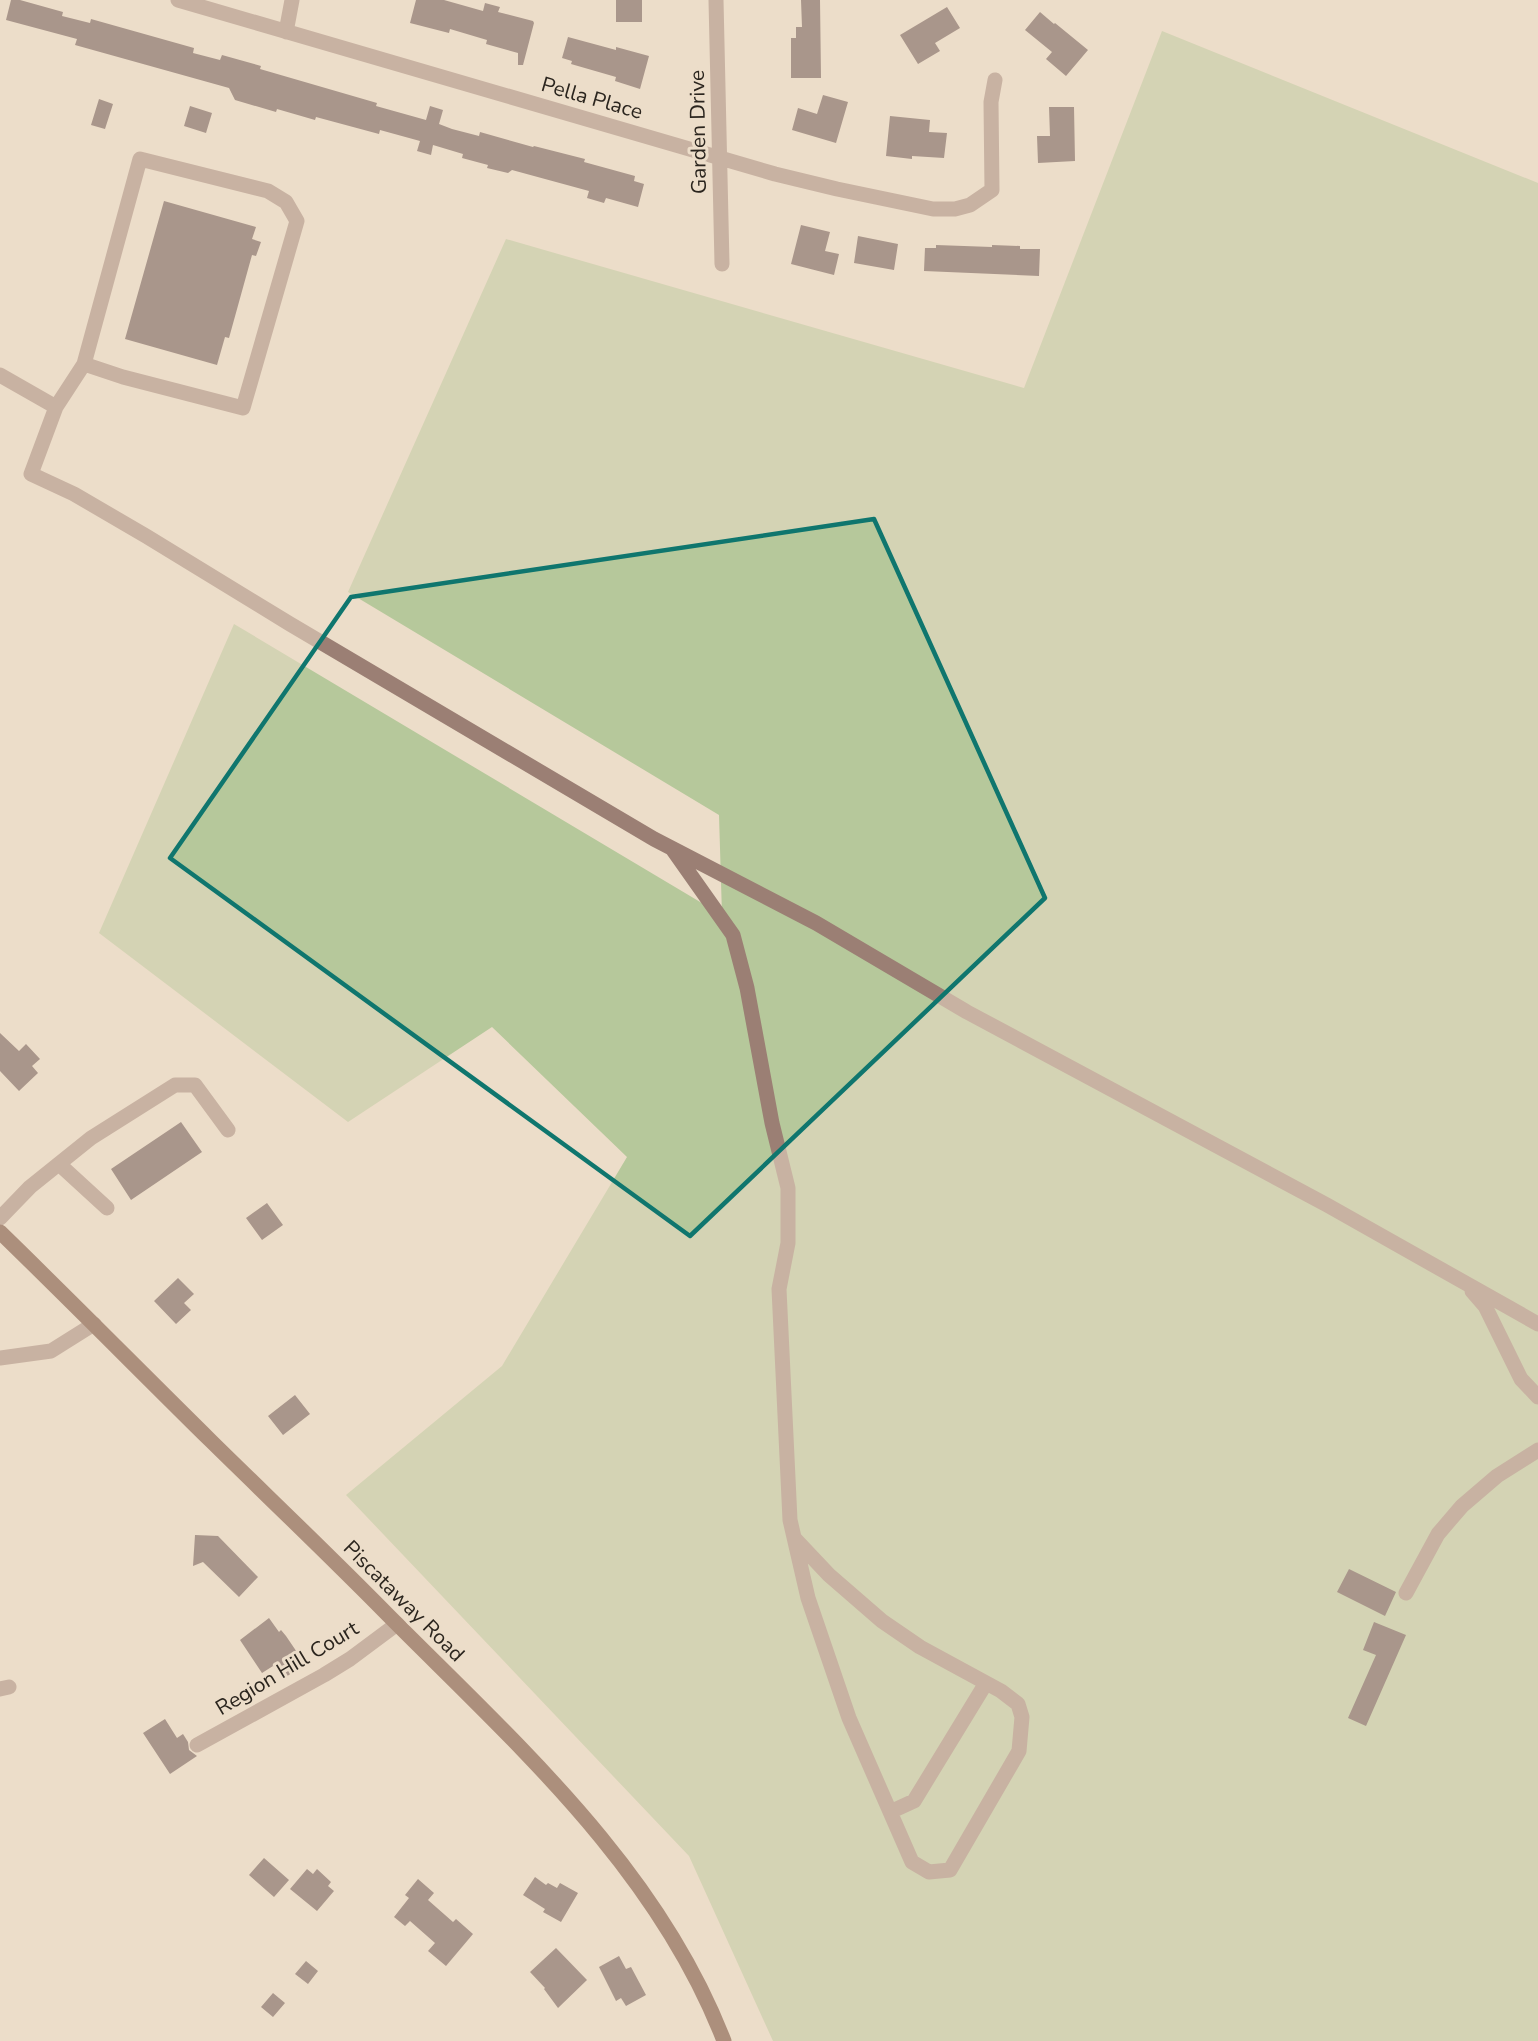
<svg xmlns="http://www.w3.org/2000/svg" width="1538" height="2041" font-family="'Nunito Sans',sans-serif">
	<rect width="100%" height="100%" fill="#ecddc9"/>
	<path fill="#b6c89b" d="M1162 31 1538 183V2041H773L689 1856 346 1495 502 1366 627 1157 492 1027 348 1122 99 933 234 624 722 915 719 815 348 592 506 239 1024 388Z"/>
	<path fill="#574140" d="M11 0H20L63 12 62 16 90 23 91 19 194 48 193 53 220 60 222 55 261 66 260 69 377 103 376 106 426 120 430 106 443 110 439 124 452 129 479 136 480 132 533 147 534 146 585 159 584 162 635 176 634 181 644 184 638 207 606 198 604 203 587 198 589 191 512 170 508 173 487 168 488 165 462 158 463 154 433 145 431 155 417 151 420 141 380 130 379 134 316 117 315 120 277 109 276 112 235 100 229 88 75 45 77 39 6 20Z
		M416 0H444L483 11 485 3 500 7 498 12 533 21 534 23 523 65H518V53L486 44 487 40 450 29 449 33 410 23Z
		M616 0H642V22H616Z
		M801 0H820L821 78H791V38H796V27H802Z
		M947 7 960 28 935 43 940 51 918 64 900 35Z
		M1040 12 1054 24 1055 23 1088 50 1066 76 1046 59 1052 52 1025 30Z
		M568 37 616 50V47L649 56 640 89 615 81 616 77 571 64 572 61 562 58Z
		M823 95 848 102 836 143 792 130 798 108 817 114Z
		M99 99 113 104 105 129 91 125Z
		M190 106 212 113 206 133 184 126Z
		M1049 107H1074L1075 161 1038 163 1037 136H1050Z
		M890 116 930 120 929 132 947 133 944 158 912 156V159L886 156Z
		M164 201 256 227 252 239 261 242 256 256 252 255 229 338 225 337 217 365 125 339Z
		M801 225 830 232 825 251 839 254 834 275 791 264Z
		M858 236 898 244 894 270 854 263Z
		M936 245 992 247V245L1020 246V249H1040L1039 276 924 271 925 248H936Z
		M0 1033 19 1051 26 1044 40 1059 32 1066 38 1073 19 1091 0 1071Z
		M181 1122 202 1152 131 1200 111 1169Z
		M267 1203 283 1225 262 1240 246 1218Z
		M178 1278 194 1294 184 1303 191 1310 176 1324 154 1301Z
		M295 1395 310 1414 283 1435 268 1416Z
		M195 1535 218 1536 258 1577 239 1597 203 1562 193 1566Z
		M1349 1569 1396 1592 1385 1616 1337 1592Z
		M269 1618 279 1632 281 1630 286 1636 305 1664 283 1679 273 1666 262 1673 240 1640Z
		M1374 1622 1406 1635 1366 1726 1348 1718 1376 1655 1363 1650Z
		M165 1719 177 1738 183 1734 188 1742 189 1750 197 1756 170 1774 143 1733Z
		M264 1858 289 1880 274 1897 249 1875Z
		M307 1869 313 1874 317 1869 331 1882 328 1886 334 1891 317 1911 290 1889Z
		M535 1877 546 1885 548 1883 557 1888 560 1883 578 1893 561 1922 543 1912 545 1909 523 1895Z
		M418 1879 434 1893 428 1900 453 1922 456 1919 473 1934 446 1966 428 1951 435 1943 410 1921 405 1926 394 1917 409 1898 405 1895Z
		M556 1948 587 1980 558 2008 544 1989 545 1988 530 1972Z
		M619 1956 626 1969 631 1967 646 1995 626 2006 621 1998 616 2001 599 1967Z
		M306 1961 318 1971 308 1984 295 1974Z
		M273 1993 285 2003 273 2017 261 2007Z"/>
	<g fill="none" stroke-linecap="round" stroke-linejoin="round">
		<path stroke="#9b7f74" stroke-width="15" d="M178 0 775 174 837 189 933 209H955L970 205 992 190 991 102 995 80
			M716 0 722 264
			M286 32 292 0
			M84 364 123 377 243 408 297 221 286 202 268 191 140 159 84 364 56 407 31 474 74 494 146 536 290 624 654 839 816 923 967 1012 1327 1205 1538 1324
			M0 375 56 407
			M673 850 733 935 747 988 772 1123 788 1188V1243L779 1289 790 1520 808 1598 849 1718 912 1862 929 1872 950 1870 1019 1751 1022 1717 1018 1704 1001 1691 920 1647 882 1621 829 1575 795 1539
			M59 1164 107 1208
			M0 1218 30 1187 91 1138 175 1085H195L228 1130
			M1472 1291 1485 1306 1521 1379 1538 1397
			M0 1358 51 1351 94 1324
			M1406 1593 1438 1534 1462 1506 1497 1476 1538 1450
			M0 1689 9 1687
			M197 1745 324 1675 350 1659 397 1624
			M890 1812 914 1801 986 1683"/>
		<path stroke="#5e311f" stroke-width="15" d="M0 1232C71 1301 140 1371 211 1441 269 1498 329 1555 387 1614 515 1743 657 1867 724 2041"/>
	</g>
	<path d="M0 0H1538V2041H0ZM874 519 1045 898 690 1236 170 858 351 597Z" fill="#ecddc9" fill-opacity=".55" fill-rule="evenodd"/>
	<path fill="none" stroke="#0f766e" stroke-width="4.5" stroke-linejoin="round" d="M874 519 1045 898 690 1236 170 858 351 597Z"/>
	<g text-anchor="middle" dominant-baseline="central" stroke-width="6" stroke-linejoin="round" paint-order="stroke">
		<g font-size="21" fill="#2b251e" stroke="#ecddc9">
			<text transform="translate(592 98) rotate(16)">Pella Place</text>
			<text transform="translate(698 132) rotate(-91)">Garden Drive</text>
			<text transform="translate(404 1601) rotate(45)">Piscataway Road</text>
			<text transform="translate(287 1668) rotate(-31)">Region Hill Court</text>
		</g>
	</g>
</svg>
